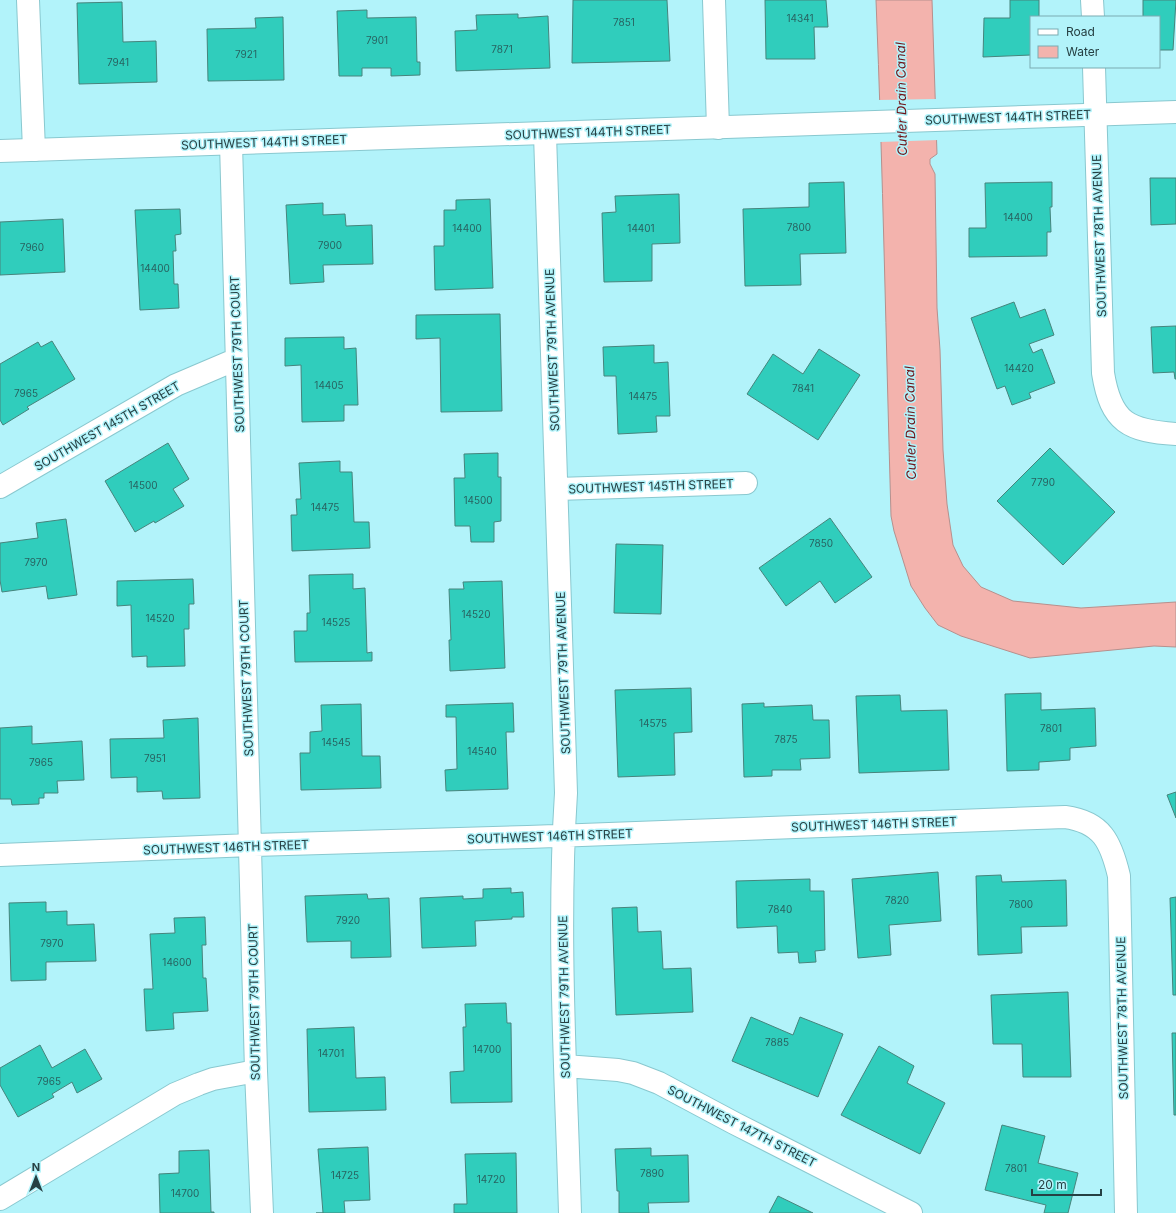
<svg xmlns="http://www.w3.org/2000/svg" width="1176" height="1213" font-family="Inter,sans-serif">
	<rect width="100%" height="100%" fill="#b2f3fa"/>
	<path fill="#f3b3ad" stroke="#b6908d" d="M876 0H932L937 154 930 159V164L935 174 937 308 940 350 943 450 947 504 953 545 963 566 981 587 1013 601 1081 608 1176 602V647L1154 646 1030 658 961 636 938 625 925 608 911 586 894 531 891 516C886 344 883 172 876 0Z"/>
	<path fill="#b2f3fa" d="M937 99 939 140 880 142 878 100Z"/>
	<path fill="#30cdbc" stroke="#46847c" d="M573 0H667L670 61 572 63Z
		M765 0H826L828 27H814L815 59H766Z
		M1010 0H1039V17H1031V55L983 57 984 18H1010Z
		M1143 0H1176L1173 50H1159V17H1143Z
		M122 2 123 42 156 41 157 82 79 84 77 3Z
		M367 10V18L416 17 417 62H420V75L391 76V68H362V76H339L337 11Z
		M518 14V18L548 16 550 68 456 71 455 31 477 30 476 15Z
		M283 17 284 80 208 81 207 29 256 28 255 18Z
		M1150 178H1176V224L1151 225Z
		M844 182 846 253 800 254 801 285 745 286 743 209 809 207V183Z
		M1052 182V207H1050L1051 232H1047V256L969 257V228H986L985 183Z
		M679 194 680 243 652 244V281L604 282 602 213 616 212 615 196Z
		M490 199 493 288 435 290 434 246H444V210H456V200Z
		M323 203V215L345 214 346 226 372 225 373 264 323 265 324 282 290 284 286 205Z
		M180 209 181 234 175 235 176 251H173L174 284H178L179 308 140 310 135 210Z
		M63 219 65 272 0 275V222Z
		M1014 302 1020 318 1045 309 1054 335 1029 344 1033 353 1042 349 1055 383 1029 393 1031 398 1012 405 1005 386 997 389 971 318Z
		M500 314 502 411 441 412 440 338 416 339V315Z
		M1176 326V379H1175L1174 372 1153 373 1151 327Z
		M344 337V349L356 348 358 405H344V421L302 422 301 365 285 366V338Z
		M52 341 75 379 27 407 29 409 3 425 0 420V364L38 342 41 347Z
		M654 345V363L668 362 670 416H656L657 432 618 434 616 376H604L603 347Z
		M819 349 860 375 818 440 747 394 773 354 803 374Z
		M168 443 189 479 173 489 184 506 155 523 154 521 135 532 105 481Z
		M1050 448 1115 512 1063 565 997 501Z
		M498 453V477H501V521L494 522V542H471L470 526H455L454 478H465L464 454Z
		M340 461V472H352L354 522H369L370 548 292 551 291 515H297L296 499H301L299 463Z
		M830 518 872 577 835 603 820 581 786 606 759 568Z
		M66 519 77 595 48 599 46 586 2 592 0 580V543L38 538 36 523Z
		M616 544 663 545 661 614 614 613Z
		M353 574V589L365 588 367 653 372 652V661L295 662 294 631H307V613H310L309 575Z
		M193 579 194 604H189V629H184L185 666 147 667V656L132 657 131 605 117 606V581Z
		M502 581 505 668 450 671 449 640H451L449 589H464L463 582Z
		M691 688 692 732 674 733 675 775 618 777 615 690Z
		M1041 693V710L1095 708 1096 746 1070 748V760L1039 762V770L1007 771 1005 694Z
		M900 695 901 711 947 710 949 770 859 773 856 696Z
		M513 703 514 732H506L508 789 446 791 445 770 457 769 456 717H446V705Z
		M764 703V707L812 705 813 720H829L830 758 800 759 801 770H772V776L744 777 742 704Z
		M361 704 362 756H380L381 788 301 790 300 753H310V732L322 731 321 705Z
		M198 718 200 798 163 799 162 791 137 792V777L111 778 110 739 164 738 163 720Z
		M32 726V744L82 741 84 780 57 781 58 793H44V798H39V804L12 805 11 799H0V728Z
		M1176 792V818L1167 795Z
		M938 872 941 921 889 925 891 955 858 958 852 879Z
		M1001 875 1002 882 1066 880 1067 926 1021 927 1022 953 978 955 976 876Z
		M810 879V891H824L825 950 815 951 816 962 799 963 798 952 778 953 777 926 737 928 736 881Z
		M511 888V893L523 892 524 917H512V919L475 921 476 946 422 948 420 898 463 896V899L483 898V889Z
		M367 894 368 899 389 898 391 957 351 958V941L307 942 305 896Z
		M1176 897V995H1173L1170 898Z
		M46 902V912L67 911V925L94 924 96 961 46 962V980L11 981 9 903Z
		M637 907 638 932 661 931 663 969 691 968 693 1012 616 1015 612 908Z
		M205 917 206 945H202L203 978H206L208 1011 173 1013 174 1029 146 1031 144 989H153L150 934 175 933 174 918Z
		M1068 992 1071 1077H1023L1022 1044H993L991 995Z
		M506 1003 507 1023H511L512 1102 451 1103 450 1072 464 1071 463 1027H466L465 1004Z
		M751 1017 793 1035 800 1017 843 1034 818 1097 732 1061Z
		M354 1027 356 1078 385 1077 386 1110 309 1112 307 1029Z
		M1172 1033H1176V1115H1174Z
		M40 1045 52 1068 85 1049 102 1079 77 1093 72 1082 52 1094 54 1097 18 1117 0 1085V1068Z
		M879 1046 914 1066 907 1083 945 1103 920 1154 841 1115Z
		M1002 1125 1045 1136 1038 1163 1078 1173 1068 1213H1044L1046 1205 985 1190Z
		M368 1147 370 1200 344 1201 345 1213H316H323L318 1149Z
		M651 1148V1156L688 1155 689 1202 648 1203 649 1213H619V1191H617L615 1149Z
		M209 1150 211 1212H214V1213H160L159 1174 179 1173V1151Z
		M516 1153 517 1213H454V1204H467L465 1154Z
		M778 1196 813 1213H769Z"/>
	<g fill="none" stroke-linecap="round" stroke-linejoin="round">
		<g stroke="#89c8cf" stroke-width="24">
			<path id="street" d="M28 0 34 150
				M714 0 718 128
				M1092 0 1093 17
				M1094 67 1103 373C1111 423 1129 431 1176 434
				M545 134 566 793C557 932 566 1073 570 1213
				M231 143 256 1071 262 1213
				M0 487 176 385 237 359
				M557 489 746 483
				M0 855 251 845 528 837 1065 817C1102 822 1111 842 1119 876L1126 1213
				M565 1066 618 1070 633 1073 659 1083 734 1123 911 1213
				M0 1199 175 1094 199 1084 213 1079 256 1071"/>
		</g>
		<g stroke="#89c8cf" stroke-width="24">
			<path id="secondary" d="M0 151 1176 112"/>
		</g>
		<use href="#street" stroke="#fff" stroke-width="22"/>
		<use href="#secondary" stroke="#fff" stroke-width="22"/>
	</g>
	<g text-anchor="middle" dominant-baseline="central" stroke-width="3" stroke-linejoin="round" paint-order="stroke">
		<g font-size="10" fill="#286361">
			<text x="800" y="18">14341</text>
			<text x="624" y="22">7851</text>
			<text x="377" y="40">7901</text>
			<text x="502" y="49">7871</text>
			<text x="246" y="54">7921</text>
			<text x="118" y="62">7941</text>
			<text x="1018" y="217">14400</text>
			<text x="799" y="227">7800</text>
			<text x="467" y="228">14400</text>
			<text x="641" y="228">14401</text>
			<text x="330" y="245">7900</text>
			<text x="32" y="247">7960</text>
			<text x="155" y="268">14400</text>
			<text x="1019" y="368">14420</text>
			<text x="329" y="385">14405</text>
			<text x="803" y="388">7841</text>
			<text x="26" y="393">7965</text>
			<text x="643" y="396">14475</text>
			<text x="1043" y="482">7790</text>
			<text x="143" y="485">14500</text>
			<text x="478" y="500">14500</text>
			<text x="325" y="507">14475</text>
			<text x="821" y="543">7850</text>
			<text x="36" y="562">7970</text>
			<text x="476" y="614">14520</text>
			<text x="160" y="618">14520</text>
			<text x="336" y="622">14525</text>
			<text x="653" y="723">14575</text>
			<text x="1051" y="728">7801</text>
			<text x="786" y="739">7875</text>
			<text x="336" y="742">14545</text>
			<text x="482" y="751">14540</text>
			<text x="155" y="758">7951</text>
			<text x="41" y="762">7965</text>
			<text x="897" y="900">7820</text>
			<text x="1021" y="904">7800</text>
			<text x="780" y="909">7840</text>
			<text x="348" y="920">7920</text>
			<text x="52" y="943">7970</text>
			<text x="177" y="962">14600</text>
			<text x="777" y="1042">7885</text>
			<text x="487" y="1049">14700</text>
			<text x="331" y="1053">14701</text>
			<text x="49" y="1081">7965</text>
			<text x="1016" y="1168">7801</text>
			<text x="652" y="1173">7890</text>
			<text x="345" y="1175">14725</text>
			<text x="491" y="1179">14720</text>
			<text x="185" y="1193">14700</text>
		</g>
		<g font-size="12" fill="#264043" stroke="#b2f3fa">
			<text transform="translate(1008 117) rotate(-2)">SOUTHWEST 144TH STREET</text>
			<text transform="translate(588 132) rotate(-2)">SOUTHWEST 144TH STREET</text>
			<text transform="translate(264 142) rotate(-2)">SOUTHWEST 144TH STREET</text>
			<text transform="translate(1099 236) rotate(-92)">SOUTHWEST 78TH AVENUE</text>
			<text transform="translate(552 350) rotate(-92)">SOUTHWEST 79TH AVENUE</text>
			<text transform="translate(237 354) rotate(-92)">SOUTHWEST 79TH COURT</text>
			<text transform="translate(107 426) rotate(-30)">SOUTHWEST 145TH STREET</text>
			<text transform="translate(651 486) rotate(-2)">SOUTHWEST 145TH STREET</text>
			<text transform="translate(563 673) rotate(-92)">SOUTHWEST 79TH AVENUE</text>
			<text transform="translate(246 678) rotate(-92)">SOUTHWEST 79TH COURT</text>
			<text transform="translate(874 824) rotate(-2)">SOUTHWEST 146TH STREET</text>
			<text transform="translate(550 836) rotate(-2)">SOUTHWEST 146TH STREET</text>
			<text transform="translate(226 847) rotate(-2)">SOUTHWEST 146TH STREET</text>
			<text transform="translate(564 997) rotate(-91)">SOUTHWEST 79TH AVENUE</text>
			<text transform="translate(254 1002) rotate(-91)">SOUTHWEST 79TH COURT</text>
			<text transform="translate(1122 1018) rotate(-91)">SOUTHWEST 78TH AVENUE</text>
			<text transform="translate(742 1126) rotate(27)">SOUTHWEST 147TH STREET</text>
		</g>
		<g font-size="13" font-style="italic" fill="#6f1318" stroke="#b2f3fa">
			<text transform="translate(901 99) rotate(-91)">Cutler Drain Canal</text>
			<text transform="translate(910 423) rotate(-91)">Cutler Drain Canal</text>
		</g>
	</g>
	<rect x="1030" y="16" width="130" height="52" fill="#b2f3fa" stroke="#7aabb1"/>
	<rect x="1038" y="29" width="20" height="6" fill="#ffffff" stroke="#7aabb1"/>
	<text x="1066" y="36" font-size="12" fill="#264043">Road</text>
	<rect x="1038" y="46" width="20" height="12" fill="#f3b3ad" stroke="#7aabb1"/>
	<text x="1066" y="56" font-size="12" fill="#264043">Water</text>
	<g transform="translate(36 1177)" stroke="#b2f3fa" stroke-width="3" paint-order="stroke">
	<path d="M0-3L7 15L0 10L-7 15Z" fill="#264043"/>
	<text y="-6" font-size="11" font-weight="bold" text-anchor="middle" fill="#264043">N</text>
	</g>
	<path d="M1032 1189v6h69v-6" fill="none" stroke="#264043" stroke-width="2"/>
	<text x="1038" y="1189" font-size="12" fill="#264043" stroke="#b2f3fa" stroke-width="3" paint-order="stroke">20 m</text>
</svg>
